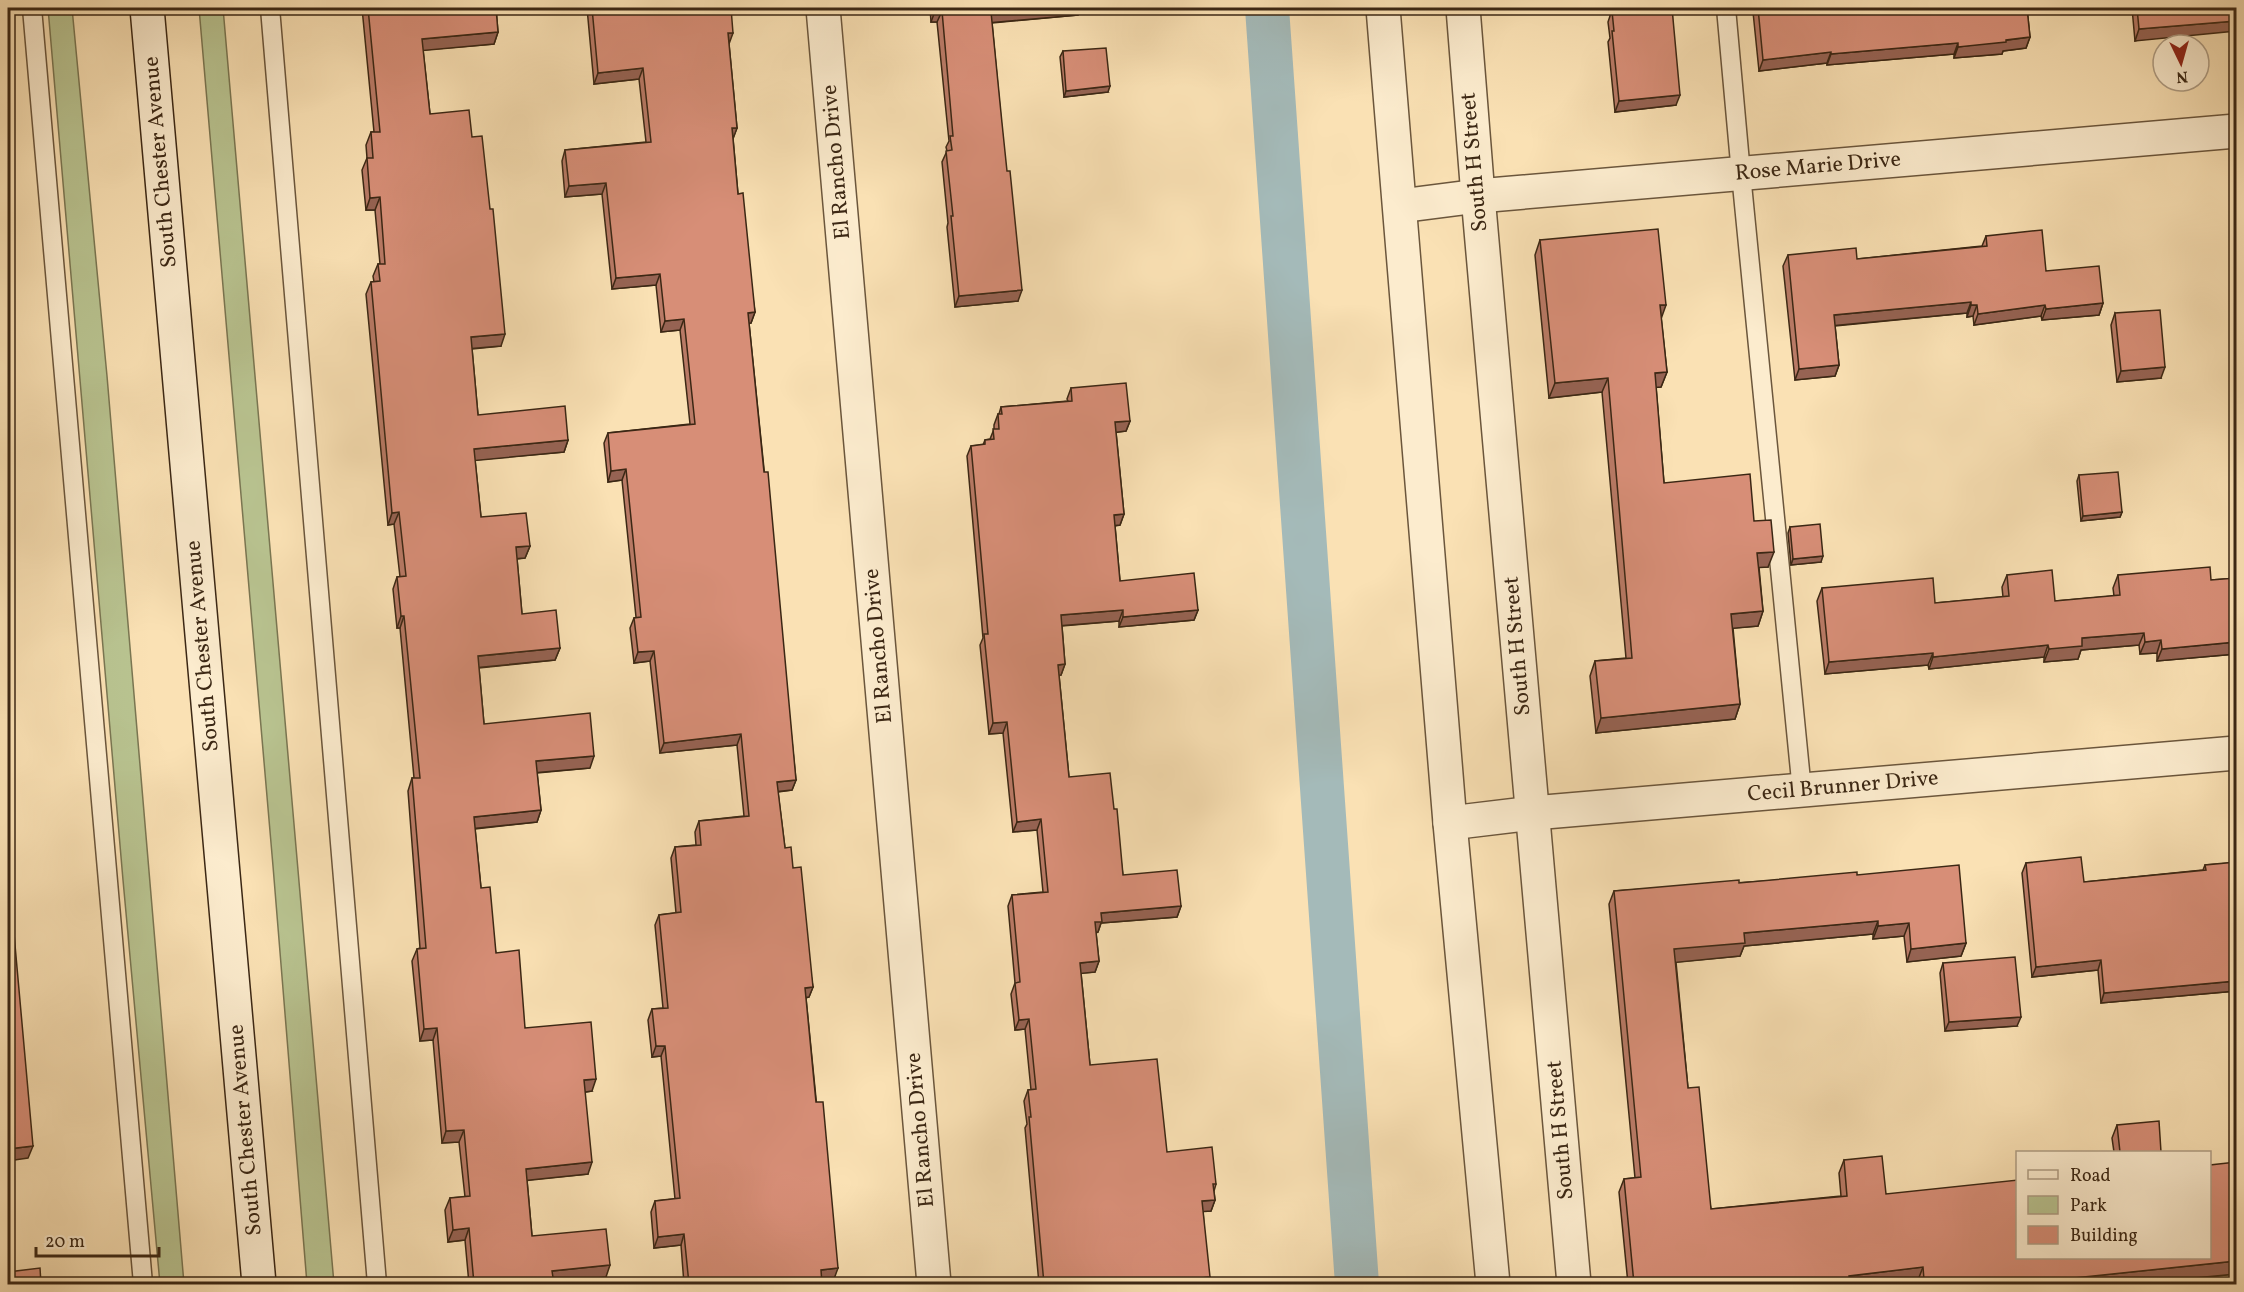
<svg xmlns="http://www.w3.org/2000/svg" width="2244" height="1292" font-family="Vollkorn,serif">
	<rect width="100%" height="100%" fill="#fae1b4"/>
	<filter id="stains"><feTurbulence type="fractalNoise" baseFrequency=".00333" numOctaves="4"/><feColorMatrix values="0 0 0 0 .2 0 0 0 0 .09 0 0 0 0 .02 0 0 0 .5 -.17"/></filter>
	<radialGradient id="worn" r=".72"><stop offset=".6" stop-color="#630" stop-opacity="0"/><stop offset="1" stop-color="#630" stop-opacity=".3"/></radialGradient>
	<path fill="#b9c491" stroke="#7a7652" stroke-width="1.5" d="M48 8H72L107 376 184 1284H160L123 880Z
		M199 8H223L334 1284H307L273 866Z"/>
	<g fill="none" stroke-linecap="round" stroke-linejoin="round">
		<path stroke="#a4bab9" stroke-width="44" d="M1267 8 1357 1284"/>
		<g stroke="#6b563c" stroke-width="21">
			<path id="service" d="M32 8 143 1284
				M270 8 377 1284
				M1726 8 1741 174 1802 791"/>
		</g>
		<g stroke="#6b563c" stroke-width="36">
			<path id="minor" d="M823 8 934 1284
				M1400 206 1478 196 2236 131
				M1450 823 1533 813 2236 753"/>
		</g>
		<g stroke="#6b563c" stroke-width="36">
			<path id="tertiary" d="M1383 8 1450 823 1493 1284
				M1463 8 1478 196 1574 1284"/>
		</g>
		<g stroke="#3b2714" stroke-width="36">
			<path id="secondary" d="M147 8 259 1284"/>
		</g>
		<use href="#service" stroke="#fcecce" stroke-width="18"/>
		<use href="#minor" stroke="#fcecce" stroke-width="33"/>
		<use href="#tertiary" stroke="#fcecce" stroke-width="33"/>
		<use href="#secondary" stroke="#fcecce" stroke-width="33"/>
	</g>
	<path fill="#b97a66" stroke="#3b2714" stroke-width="1.5" d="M362 8H496L498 32 494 44 423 50 430 114 472 137 501 346 472 349 478 415 568 440 564 452 475 460 481 517 530 546 525 558 517 559 522 614 560 648 555 660 479 668 484 724 590 768 537 773 541 810 537 822 475 829 481 888 496 953 525 1028 592 1091 585 1092 588 1174 527 1180 532 1236 606 1277 553 1283 554 1284H469L465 1240 448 1242 445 1210 450 1198 465 1197 459 1142 442 1143 433 1040 420 1041 412 961 417 949 420 948 408 791 412 778H414L400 628H397L393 589 397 577H400L394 524 388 525 366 294 371 282H374L373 276 378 264H380L375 210H366L362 170 367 158 366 145 371 132H374Z
		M587 8H731L729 44 737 128 733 138 738 194 755 312 751 323H749L796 780 792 790 778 792 785 848 793 868 813 987 809 997 806 998 834 1279 822 1280V1284H684L681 1245 654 1248 651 1212 655 1201 675 1199 661 1056 652 1057 648 1020 652 1009 663 1008 655 925 659 915 676 913 671 858 675 847 696 845 695 832 699 821 744 816 737 745 660 753 650 661 634 663 630 628 634 618 636 617 622 480 608 482 604 443 608 433 690 424 680 330 661 332 656 285 612 289 602 194 565 197 562 161 565 150 646 142 639 79 594 84Z
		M930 8H1080L1078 15 992 23 1018 301 955 307 947 227 948 223 942 162 947 151 946 147 949 141 937 22H931Z
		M1610 8H1672L1676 105 1615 112 1608 42 1610 38 1608 22 1610 16Z
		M1755 8H2027L2030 37 2026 48 2003 51 2002 54 1954 58V54L1827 65V63L1759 71 1753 12Z
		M2132 8H2236L2135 41Z
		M1063 51 1108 92 1064 97 1060 57Z
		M1986 236 2046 271 2103 303 2099 315 2042 320 2041 316 1974 325 1973 316 1967 317V313L1835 326 1839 365 1835 376 1795 380 1783 266 1788 255 1857 259 1982 246Z
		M1540 240 1661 317 1667 372 1661 387H1656L1664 483 1754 521 1768 567H1759L1763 611 1758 626 1733 628 1740 704 1735 719 1596 733 1590 676 1595 661 1626 658 1602 392 1549 398 1535 255Z
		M2115 313 2161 378 2117 382 2111 325Z
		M1071 388 1130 421 1126 431 1116 432 1124 514 1120 525 1115 526 1120 581 1198 610 1194 620 1119 627V621L1062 626 1065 664 1061 675H1059L1069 777 1114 809 1123 875 1181 906 1177 917 1101 923 1098 932 1096 933 1099 961 1095 972 1081 973 1090 1065 1167 1152 1216 1184 1214 1191 1215 1200 1211 1211H1203L1208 1284H1039L1025 1128 1027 1124 1024 1101 1028 1090H1031L1025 1029 1015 1030 1011 994 1015 983 1008 906 1012 895 1043 892 1037 830 1013 832 1003 733 989 734 980 645 983 638 967 456 971 446 983 445 985 440 990 439 994 429V425L998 414H999L1001 407 1068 401 1067 399Z
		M2079 475 2122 512 2120 517 2081 521 2077 481Z
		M1790 527 1821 562 1791 565 1788 533Z
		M2007 575 2055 601 2114 596 2113 588 2118 575 2211 580 2236 578V654L2157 661V653L2140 654 2139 645 2081 650 2078 659 2044 662V657L1929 669 1928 665 1825 674 1817 601 1822 588 1935 603 2003 597 2002 587Z
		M2234 846H2236V991L2101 1003 2098 970 2032 977 2022 873 2026 863 2084 882 2203 870 2205 865 2231 863V856Z
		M1857 875 1966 943 1961 956 1907 962 1904 936 1873 939V934L1744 946 1740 956 1676 962 1688 1088 1711 1209 1841 1196 1839 1173 1844 1160 1886 1194 2018 1257H2210L2236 1162V1274L2133 1284H1918V1280L1882 1284H1628L1619 1192 1624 1179 1635 1178 1609 904 1614 891Z
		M1943 963 2017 1026 1945 1031 1940 973Z
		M2117 1125 2161 1152H2114L2112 1138Z"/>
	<path fill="#966353" stroke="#3b2714" stroke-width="1.5" d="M1041 8H1080L1078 15 987 23 991 12Z
		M935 11H942L937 22H931Z
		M2236 21V31L2135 41 2139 29Z
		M498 32 494 44 418 51 422 39Z
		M728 33H733L729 44Z
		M2030 37 2026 48 2003 51 2002 54 1954 58 1958 47Z
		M1958 43 1954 54 1827 65 1831 54Z
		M1831 52 1827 63 1759 71 1763 60Z
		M643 68 639 79 594 84 598 73Z
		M1110 86 1108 92 1064 97 1066 91Z
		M1680 95 1676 105 1615 112 1619 101Z
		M732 128H737L733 139Z
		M606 183 602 194 565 197 569 186Z
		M380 197 375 210H366L370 198Z
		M660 274 656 285 612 289 616 278Z
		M1022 290 1018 301 955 307 959 296Z
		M1971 302 1967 313 1830 326 1834 315Z
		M2103 303 2099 315 2042 320 2046 309Z
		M1660 305H1666L1661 319Z
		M1971 305H1977L1973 316 1967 317Z
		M2045 305 2041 316 1974 325 1978 314Z
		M755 312 751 323 744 324 748 313Z
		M684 319 680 330 661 332 665 321Z
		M505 334 501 346 466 349 471 337Z
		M1839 365 1835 376 1795 380 1799 369Z
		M2165 367 2161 378 2117 382 2121 371Z
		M1667 372 1661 387 1650 388 1655 373Z
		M1608 378 1602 392 1549 398 1555 383Z
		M1130 421 1126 431 1111 433 1115 422Z
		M568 440 564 452 470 461 474 449Z
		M626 469 622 480 608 482 611 471Z
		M399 512 394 524 388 525 392 513Z
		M2122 512 2120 517 2081 521 2083 516Z
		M1124 514 1120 525 1110 526 1114 515Z
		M530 546 525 558 512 559 516 547Z
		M1774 552 1768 567 1752 568 1757 553Z
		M1823 556 1821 562 1791 565 1793 559Z
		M1123 610 1119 621 1057 626 1061 615Z
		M1198 610 1194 620 1119 627 1123 617Z
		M1763 611 1758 626 1726 629 1731 614Z
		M401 616H404L400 628H397Z
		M2144 633 2139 645 2081 650 2078 659 2044 662 2049 649 2082 638Z
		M2161 640 2157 653 2140 654 2145 642Z
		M2236 642V654L2157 661 2162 649Z
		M2048 645 2044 657 1929 669 1933 657Z
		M560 648 555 660 473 668 478 656Z
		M654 651 650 661 634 663 638 652Z
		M1933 653 1928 665 1825 674 1829 662Z
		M1065 664 1061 675 1054 676 1058 665Z
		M1740 704 1735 719 1596 733 1601 718Z
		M1007 722 1003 733 989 734 993 723Z
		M741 734 737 745 660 753 664 743Z
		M594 756 590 768 532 773 536 761Z
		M796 780 792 790 773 792 777 782Z
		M541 810 537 822 469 829 474 817Z
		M1041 819 1037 830 1013 832 1017 822Z
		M1181 906 1177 917 1101 923 1098 932 1091 933 1095 922 1101 913Z
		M1878 921 1873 934 1744 946 1740 956 1670 963 1674 949 1744 933Z
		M1909 923 1904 936 1873 939 1878 926Z
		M1966 943 1961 956 1907 962 1911 949Z
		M2101 960 2098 970 2032 977 2036 967Z
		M1099 961 1095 972 1076 974 1080 963Z
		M2236 981V991L2101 1003 2104 993Z
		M813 987 809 997 801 998 805 988Z
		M2021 1017 2017 1026 1945 1031 1949 1022Z
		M1029 1019 1025 1029 1015 1030 1019 1020Z
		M437 1028 433 1040 420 1041 424 1029Z
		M656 1046H665L661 1056 652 1057Z
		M596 1079 592 1091 579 1093 584 1080Z
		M464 1130 459 1142 442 1143 446 1131Z
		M33 1146 28 1158 8 1161V1149Z
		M592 1162 588 1174 521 1181 526 1169Z
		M1215 1200 1211 1211 1198 1212 1202 1201Z
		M469 1228 465 1240 448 1242 453 1230Z
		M684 1234 681 1245 654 1248 658 1237Z
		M2236 1261V1274L2133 1284H2035L2036 1282Z
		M610 1265 606 1277 548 1283 552 1271Z
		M1923 1267 1918 1280 1882 1284H1845L1849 1276Z
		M838 1268 834 1279 817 1280 821 1270Z
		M1210 1277 1208 1284H1156V1283Z
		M1946 1278 1944 1284H1922L1924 1280Z
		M2036 1278 2034 1284H1978Z"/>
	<path fill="#d78e77" stroke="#3b2714" stroke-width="1.5" d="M368 8H496L498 32 422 39 430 114 469 110 472 137 482 136 490 209H493L505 334 471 337 478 415 565 406 568 440 474 449 481 517 526 513 530 546 516 547 522 614 556 610 560 648 478 656 484 724 590 713 594 756 536 761 541 810 474 817 481 888 490 887 496 953 519 950 525 1028 591 1022 596 1079 584 1080 592 1162 526 1169 532 1236 606 1229 610 1265 552 1271 554 1284H474L469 1228 453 1230 450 1198 470 1196 464 1130 446 1131 437 1028 424 1029 417 949 426 948 412 778H420L404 616H401L397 577 406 576 399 512 392 513 371 282 380 281 378 264H385L380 197 370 198 367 158H373L371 132H380Z
		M592 8H731L733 33H728L737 128H732L738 194 743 193 755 312 748 313 764 472H768L796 780 777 782 785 848 791 847 793 868 801 867 813 987 805 988 816 1102H823L838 1268 821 1270 822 1284H689L684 1234 658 1237 655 1201 680 1198 665 1046H656L652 1009 668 1008 659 915 681 912 675 847 701 845 699 821 749 816 741 734 664 743 654 651 638 652 634 618 641 617 626 469 611 471 608 433 695 424 684 319 665 321 660 274 616 278 606 183 569 186 565 150 651 142 643 68 598 73Z
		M935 8H1041L991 12 1002 123 1007 171H1010L1022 290 959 296 951 216H953L946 151 952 150 950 136H953L942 11H935Z
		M1615 8H1672L1680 95 1619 101 1612 31H1614L1612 11H1615Z
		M1758 8H2027L2030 37 2006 40V42L1958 47V43L1831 54V52L1763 60Z
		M2137 8H2236V21L2139 29Z
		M1106 48 1110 86 1066 91 1063 51Z
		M1658 229 1666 305H1660L1667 372 1655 373 1664 483 1750 474 1754 521 1771 520 1774 552 1757 553 1763 611 1731 614 1740 704 1601 718 1595 661 1632 658 1608 378 1555 383 1540 240Z
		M2042 230 2046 271 2099 266 2103 303 2046 309 2045 305 1978 314 1977 305H1971V302L1834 315 1839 365 1799 369 1788 255 1856 248 1857 259 1987 246 1986 236Z
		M2160 310 2165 367 2121 371 2115 313Z
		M1126 383 1130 421 1115 422 1124 514 1114 515 1120 581 1194 573 1198 610 1123 617V610L1061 615 1065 664 1058 665 1069 777 1110 773 1114 809H1117L1123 875 1177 870 1181 906 1101 913 1102 922H1095L1099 961 1080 963 1090 1065 1157 1059 1167 1152 1212 1147 1216 1184H1213L1215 1200 1202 1201 1210 1277 1156 1283V1284H1044L1029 1117H1031L1028 1090 1036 1089 1029 1019 1019 1020 1015 983 1020 982 1012 895 1048 892 1041 819 1017 822 1007 722 993 723 984 634H988L971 446 985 444V440L994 439 993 429H999L998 414H1002L1001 407 1072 401 1071 388Z
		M2118 472 2122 512 2083 516 2079 475Z
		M1820 524 1823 556 1793 559 1790 527Z
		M2210 567 2211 580 2236 578V642L2162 649 2161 640 2145 642 2144 633 2082 638V646L2049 649 2048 645 1933 657V653L1829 662 1822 588 1933 578 1935 603 2009 596 2007 575 2052 570 2055 601 2120 595 2118 575Z
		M2234 846H2236V981L2104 993 2101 960 2036 967 2026 863 2081 857 2084 882 2206 870 2205 865 2236 862Z
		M1959 865 1966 943 1911 949 1909 923 1878 926V921L1744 933 1745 943 1674 949 1688 1088 1699 1087 1711 1209 1847 1196 1844 1160 1882 1156 1886 1194 2018 1180V1257H2210V1165L2236 1162V1261L2036 1282V1278L1978 1284H1947L1946 1278 1924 1280 1923 1267 1849 1276 1850 1284H1634L1624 1179 1641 1177 1614 891 1739 880V883L1857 872V875Z
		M8 912 10 935 14 934 33 1146 8 1149Z
		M2015 957 2021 1017 1949 1022 1943 963Z
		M2159 1121 2161 1152H2120L2117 1125Z
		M40 1268 41 1284H8V1272Z"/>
	<g text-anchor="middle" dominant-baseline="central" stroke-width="4.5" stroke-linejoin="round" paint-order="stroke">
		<g font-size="22" fill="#3b2714" stroke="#fcecce">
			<text transform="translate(161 162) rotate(-95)">South Chester Avenue</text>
			<text transform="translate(837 162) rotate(-95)">El Rancho Drive</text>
			<text transform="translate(1475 162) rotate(-95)">South H Street</text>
			<text transform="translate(1818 167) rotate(-5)">Rose Marie Drive</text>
			<text transform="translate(203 646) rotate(-95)">South Chester Avenue</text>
			<text transform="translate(879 646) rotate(-95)">El Rancho Drive</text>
			<text transform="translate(1518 646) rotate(-95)">South H Street</text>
			<text transform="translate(1843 787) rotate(-5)">Cecil Brunner Drive</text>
			<text transform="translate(246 1130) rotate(-95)">South Chester Avenue</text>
			<text transform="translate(921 1130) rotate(-95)">El Rancho Drive</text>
			<text transform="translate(1561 1130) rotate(-95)">South H Street</text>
		</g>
	</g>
	<rect width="2244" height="1292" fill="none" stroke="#fae1b4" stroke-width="30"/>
	<rect x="9" y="9" width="2226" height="1274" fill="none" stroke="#3b2714" stroke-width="3"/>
	<rect x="15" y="15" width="2214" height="1262" fill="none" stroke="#3b2714" stroke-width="1.5"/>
	<rect x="2016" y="1151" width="195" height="108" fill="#fcecce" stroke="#af9d84" stroke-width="1.5"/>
	<rect x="2028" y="1170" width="30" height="9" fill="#fcecce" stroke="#af9d84" stroke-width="1.5"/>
	<text x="2070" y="1181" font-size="18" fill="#3b2714">Road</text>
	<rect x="2028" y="1196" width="30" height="18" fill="#b9c491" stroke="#af9d84" stroke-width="1.5"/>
	<text x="2070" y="1211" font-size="18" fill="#3b2714">Park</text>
	<rect x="2028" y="1226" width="30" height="18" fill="#d78e77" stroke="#af9d84" stroke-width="1.5"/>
	<text x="2070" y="1241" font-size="18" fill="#3b2714">Building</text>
	<g transform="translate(2181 63) rotate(175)"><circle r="28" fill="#fcecce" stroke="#af9d84" stroke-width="1.5"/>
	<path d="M0-4.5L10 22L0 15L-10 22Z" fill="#8f2418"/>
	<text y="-9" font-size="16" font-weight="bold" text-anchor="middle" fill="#3b2714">N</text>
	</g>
	<path d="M36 1247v9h123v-9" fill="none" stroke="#3b2714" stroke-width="3"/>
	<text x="45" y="1247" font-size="18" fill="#3b2714" stroke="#fcecce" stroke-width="4.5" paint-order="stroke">20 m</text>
	<rect width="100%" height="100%" filter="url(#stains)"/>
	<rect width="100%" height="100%" fill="url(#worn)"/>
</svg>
